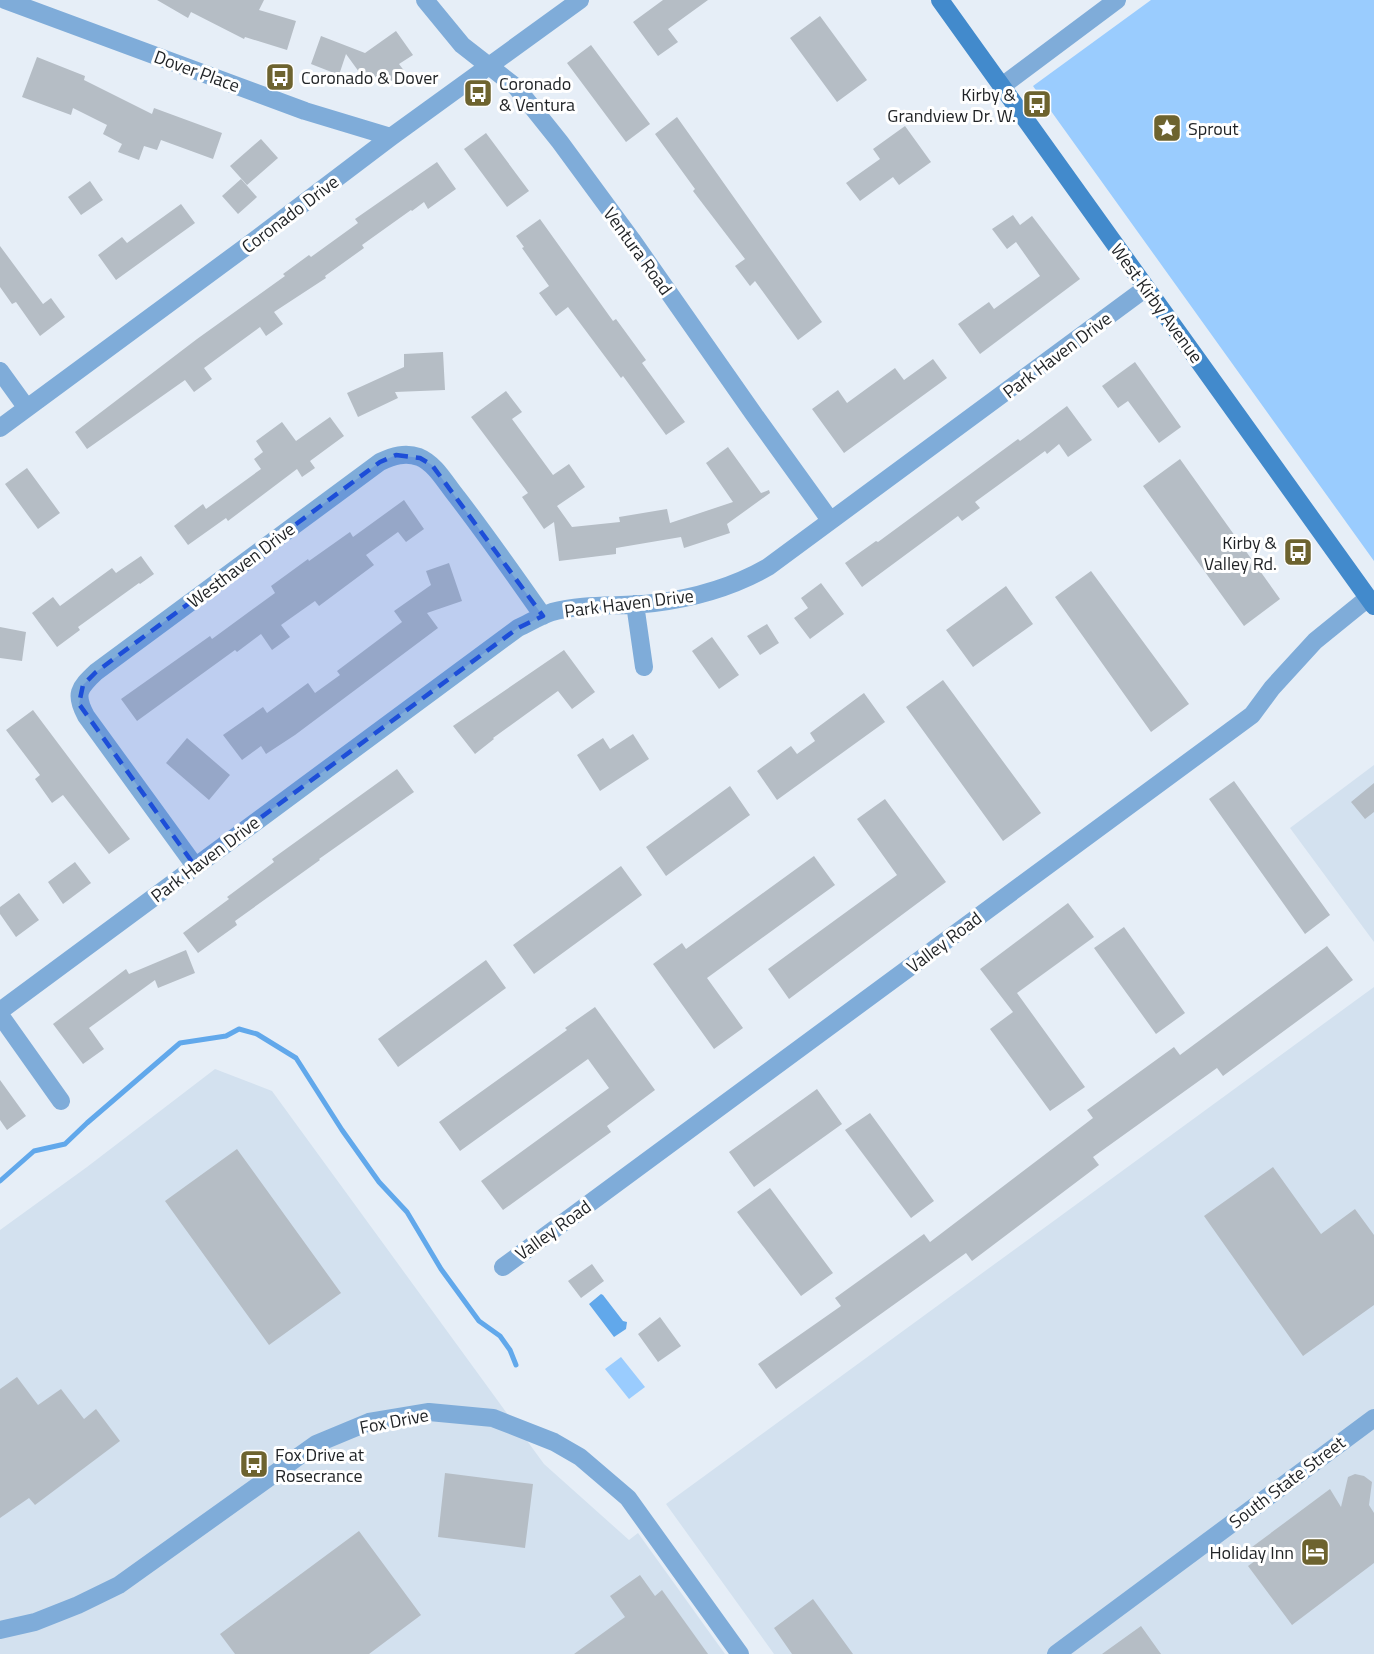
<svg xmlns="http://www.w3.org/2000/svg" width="1374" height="1654" font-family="'Titillium Web',sans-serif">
	<rect width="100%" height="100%" fill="#e6eef7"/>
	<path fill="#d3e1ef" d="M1374 765V942L1290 828Z
		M1374 987V1654H774L666 1504Z
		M215 1069 272 1091 544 1464 629 1540 638 1533 725 1654H0V1230L87 1167Z"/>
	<path fill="#9accfe" d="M1151 0H1374V561L1033 86Z
		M621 1357 645 1387 629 1399 605 1369Z"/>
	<path fill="#61a8eb" d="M601 1294 603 1295 623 1321 627 1322 626 1329 614 1337 589 1304Z"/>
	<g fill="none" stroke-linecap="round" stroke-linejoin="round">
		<path stroke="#61a8eb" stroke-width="5" d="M0 1181 34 1151 65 1144 87 1123 180 1043 226 1036 239 1029 257 1034 296 1058 342 1130 379 1182 407 1212 441 1269 479 1321 500 1336 510 1350 516 1365"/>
	</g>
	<path fill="#b5bdc5" d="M157 0H264L259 10 296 21 287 50 245 37 244 39 191 12 188 18Z
		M663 0H708L668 29 678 42 658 56 633 22Z
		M820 16 867 80 837 102 790 38Z
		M396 31 413 55 399 64 405 72 384 86 377 76 367 83 346 54 339 75 311 64 321 36 365 53Z
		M591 45 650 124 626 142 567 63Z
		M37 57 85 76 84 80 152 114 154 108 222 133 213 159 161 140 157 150 144 146 139 160 118 152 122 144 103 134 107 125 73 108 71 115 22 97Z
		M677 117 822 322 798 340 755 281 750 286 735 266 745 259 693 191 695 189 655 134Z
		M905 126 931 162 899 185 893 177 860 201 846 183 880 159 873 149Z
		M486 133 529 191 507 207 464 149Z
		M261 139 278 158 247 185 230 166Z
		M437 162 456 189 428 209 424 202 412 211 411 210 362 245 364 248 325 276 326 278 274 312 283 324 266 336 260 327 204 368 212 379 194 392 185 380 87 449 75 432 197 339 285 276 283 274 309 255 311 257 358 223 355 219Z
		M241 179 257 197 238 214 222 196Z
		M90 181 103 200 81 215 68 197Z
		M181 204 195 223 116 280 98 255 122 237 127 243Z
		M1013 215 1020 225 1032 216 1080 279 980 354 958 324 989 302 994 309 1040 276 1016 242 1007 249 992 229Z
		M540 219 613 321 616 319 646 360 642 363 685 422 666 435 623 376 621 378 568 307 556 316 539 293 549 286 522 248 524 247 516 236Z
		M0 246 43 304 51 298 65 317 40 336 16 302 12 304 0 287Z
		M443 352 445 390 395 392 398 398 358 417 347 393 404 367V354Z
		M933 359 947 378 844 453 812 409 838 390 847 403 895 368 904 380Z
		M1135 362 1181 427 1159 443 1128 401 1118 408 1102 386Z
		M506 391 522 412 512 419 553 475 569 464 585 487 557 506 572 527 620 522 619 517 667 509 670 523 733 502 706 463 728 447 761 493 769 490 770 493 727 524 730 533 684 548 681 537 616 548V554L559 561 554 522 544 529 522 497 528 493 471 417Z
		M1067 406 1092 440 1068 457 1059 444 1047 454 1045 451 975 502 980 508 962 521 958 516 862 587 845 563 876 541 878 542 1018 439 1020 441Z
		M330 417 344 436 310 461 315 468 302 477 297 469 228 521 226 518 188 545 174 526 203 504 206 509 261 469 254 459 263 452 256 441 282 422 296 441Z
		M1180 459 1280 599 1244 626 1143 486Z
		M27 468 60 513 38 529 5 484Z
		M404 500 424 529 406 542 398 532 366 555 374 565 319 606 315 601 281 625 290 637 272 650 261 634 237 652 235 650 137 721 121 699 210 636 212 639 275 593 271 586 308 559 309 561 350 532 353 537Z
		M141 556 154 574 140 584 139 583 78 627 80 630 57 647 32 613 53 597 60 606 112 568 116 573Z
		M449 563 462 601 427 613 438 628 295 735 266 754 261 746 242 760 223 735 263 707 267 713 308 683 315 693 340 675 337 671 402 622 394 611 431 585 426 571Z
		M1091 571 1189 704 1151 732 1055 597Z
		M821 583 844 614 810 639 794 618 808 608 801 598Z
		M1006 586 1033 624 973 667 946 630Z
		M767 624 779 643 760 655 747 636Z
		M0 627 26 632 22 661 0 658Z
		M712 637 739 675 719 689 692 651Z
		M564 650 595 692 572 709 558 691 493 738 494 739 475 754 453 726Z
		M943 680 1041 813 1003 841 906 707Z
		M864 693 885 722 777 800 757 771 791 746 797 754 815 741 810 733Z
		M33 710 130 839 109 854 63 795 52 803 35 779 40 775 6 730Z
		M633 734 649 759 600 791 577 755 603 738 610 749Z
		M187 738 230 775 209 800 166 763Z
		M397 769 414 792 319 859 320 860 235 921 237 925 198 953 183 933 229 899 227 897 274 862 272 859Z
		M1234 781 1330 915 1305 934 1209 799Z
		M1374 783V812L1365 819 1351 802Z
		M730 786 750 815 666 876 646 847Z
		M885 799 946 882 789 999 768 969 897 875 857 819Z
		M814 856 835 885 707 978 743 1028 714 1049 653 964 682 943 686 949Z
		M75 862 91 883 63 904 48 882Z
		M621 866 642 895 534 974 513 945Z
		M19 893 39 920 16 937 0 914V907Z
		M1068 903 1094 937 1017 993 1085 1087 1050 1111 990 1029 1013 1012 980 969Z
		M1124 927 1185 1013 1156 1034 1094 948Z
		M1327 946 1353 980 1223 1076 1217 1068 1093 1157 1099 1165 972 1261 966 1253 776 1389 758 1364 841 1306 835 1298 924 1234 930 1242 1093 1118 1087 1110 1174 1047 1180 1055Z
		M186 950 195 973 158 988 155 980 89 1028 104 1049 83 1064 53 1024 126 969 129 974Z
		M486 960 506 988 398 1067 378 1039Z
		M595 1007 655 1090 607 1126 611 1132 503 1210 481 1181 609 1088 588 1059 460 1151 439 1122 567 1030 565 1028Z
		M0 1080 26 1116 7 1130 0 1120Z
		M817 1089 842 1124 754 1187 729 1152Z
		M870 1113 934 1201 911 1218 845 1130Z
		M237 1149 341 1293 269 1345 165 1201Z
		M1273 1167 1321 1234 1355 1209 1374 1235V1305L1303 1356 1204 1216Z
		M770 1188 833 1273 801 1296 737 1212Z
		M592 1264 604 1281 581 1298 568 1281Z
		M660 1317 681 1346 658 1362 638 1334Z
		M17 1377 38 1405 61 1389 84 1419 96 1409 120 1441 35 1505 29 1498 0 1518V1389Z
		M445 1473 533 1484 525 1548 438 1537Z
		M1355 1474 1364 1476 1372 1482 1369 1505 1374 1513V1563L1292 1625 1248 1566 1259 1558 1252 1547 1330 1489 1341 1507 1348 1477Z
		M359 1531 421 1615 369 1654H235L220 1634Z
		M640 1575 655 1596 662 1590 708 1654H574L625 1617 610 1596Z
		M813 1599 853 1654H792L774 1628Z
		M1141 1626 1161 1654H1102Z"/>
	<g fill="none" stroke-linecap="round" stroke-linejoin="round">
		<path stroke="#7facd9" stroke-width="18" d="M5 0 305 111 391 137
			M425 0 462 45 516 87 560 142 632 240 753 413 830 520
			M1002 86 1117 0
			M0 371 26 407
			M0 428 251 243 391 137 580 0
			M635 604 644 667
			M195 866 86 716C74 694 79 688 96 672L380 462C393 456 405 452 419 457 436 464 446 484 457 497 487 536 515 576 543 616
			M0 1011 518 628C529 623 540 616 552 612 585 603 620 607 654 603 694 598 733 587 768 567L1146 288
			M0 1015 61 1101
			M503 1267 1252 715 1272 688 1315 641 1368 598
			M1056 1654 1374 1418"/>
		<path stroke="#7facd9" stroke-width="18" d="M0 1630 35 1622 78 1605 119 1585 316 1444 369 1422 429 1412 493 1418 554 1442 580 1457 628 1498 740 1654"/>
		<path stroke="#428acc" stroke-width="18" d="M940 0 1374 606"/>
	</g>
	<path fill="#1d4ed8" fill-opacity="0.2" stroke="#1d4ed8" stroke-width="4.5" stroke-dasharray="12 8" stroke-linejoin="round" d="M396 455 420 458 432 465 543 616 518 628 195 866 79 704 83 685 96 672 380 462Z"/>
	<defs>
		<g id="bus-square" transform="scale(1.5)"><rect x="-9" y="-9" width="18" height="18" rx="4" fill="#6d632f" stroke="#fff"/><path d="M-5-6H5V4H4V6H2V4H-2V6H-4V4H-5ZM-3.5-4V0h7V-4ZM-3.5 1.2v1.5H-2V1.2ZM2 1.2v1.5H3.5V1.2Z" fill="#fff"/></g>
		<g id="sight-square" transform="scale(1.5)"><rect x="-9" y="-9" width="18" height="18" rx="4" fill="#6d632f" stroke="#fff"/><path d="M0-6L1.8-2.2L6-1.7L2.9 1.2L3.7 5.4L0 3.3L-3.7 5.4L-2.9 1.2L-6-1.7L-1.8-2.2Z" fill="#fff"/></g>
		<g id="hotel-square" transform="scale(1.5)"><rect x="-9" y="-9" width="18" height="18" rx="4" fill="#6d632f" stroke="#fff"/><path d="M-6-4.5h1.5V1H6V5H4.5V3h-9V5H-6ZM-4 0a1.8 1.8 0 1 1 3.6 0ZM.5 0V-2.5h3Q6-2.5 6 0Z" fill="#fff"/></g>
	</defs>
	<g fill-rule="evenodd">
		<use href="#bus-square" x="280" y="77"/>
		<use href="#bus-square" x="478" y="93"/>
		<use href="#bus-square" x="1037" y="104"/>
		<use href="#sight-square" x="1167" y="128"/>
		<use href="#bus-square" x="1298" y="552"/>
		<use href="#bus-square" x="254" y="1464"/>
		<use href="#hotel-square" x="1315" y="1552"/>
	</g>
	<g text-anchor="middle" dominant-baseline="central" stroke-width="6" stroke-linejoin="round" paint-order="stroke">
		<g font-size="18" fill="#1f2225" stroke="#fff">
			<text transform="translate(197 71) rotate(20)">Dover Place</text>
			<text transform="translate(290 214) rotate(-37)">Coronado Drive</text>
			<text transform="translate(638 251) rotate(54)">Ventura Road</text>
			<text transform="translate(1157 303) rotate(54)">West Kirby Avenue</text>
			<text transform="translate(1057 355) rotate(-37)">Park Haven Drive</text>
			<text transform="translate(241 565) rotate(-37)">Westhaven Drive</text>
			<text transform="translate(629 603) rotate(-7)">Park Haven Drive</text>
			<text transform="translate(205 859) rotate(-37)">Park Haven Drive</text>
			<text transform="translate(944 942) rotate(-37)">Valley Road</text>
			<text transform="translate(553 1230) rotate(-36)">Valley Road</text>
			<text transform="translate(394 1421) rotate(-11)">Fox Drive</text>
			<text transform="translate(1287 1482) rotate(-37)">South State Street</text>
		</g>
		<g font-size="18" fill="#1f2225" stroke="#fff" text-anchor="start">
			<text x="301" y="77">Coronado &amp; Dover</text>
			<text x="499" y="83">Coronado<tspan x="499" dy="21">&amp; Ventura</tspan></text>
			<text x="1016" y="94" text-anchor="end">Kirby &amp;<tspan x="1016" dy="21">Grandview Dr. W.</tspan></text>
			<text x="1188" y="128">Sprout</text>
			<text x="1277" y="542" text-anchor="end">Kirby &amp;<tspan x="1277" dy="21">Valley Rd.</tspan></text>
			<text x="275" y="1454">Fox Drive at<tspan x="275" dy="21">Rosecrance</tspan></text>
			<text x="1294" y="1552" text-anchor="end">Holiday Inn</text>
		</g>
	</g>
</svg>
